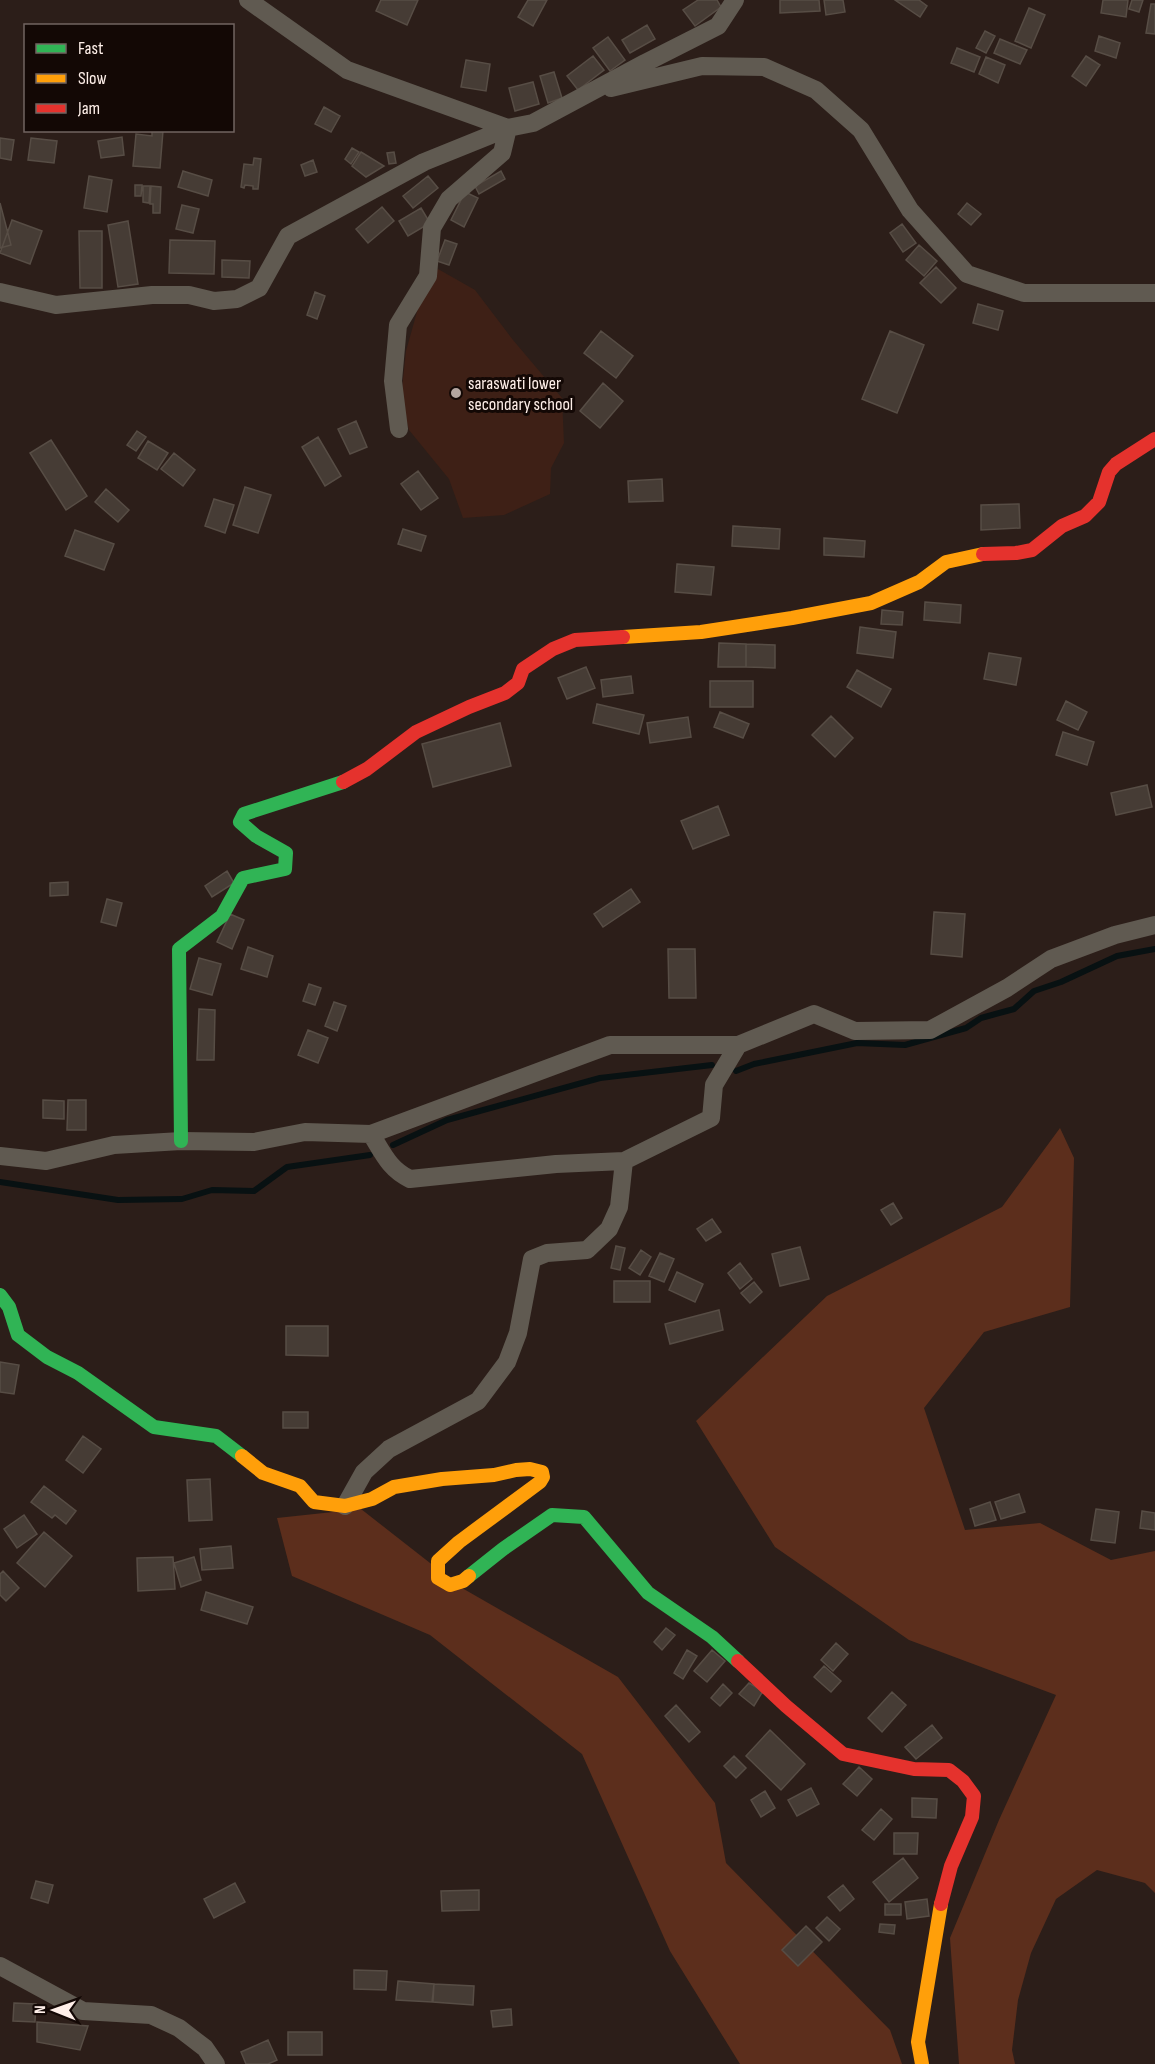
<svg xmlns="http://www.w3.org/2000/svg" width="1155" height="2064" font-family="'Sofia Sans Condensed',sans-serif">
	<rect width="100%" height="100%" fill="#2c1e19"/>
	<path fill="#3e2016" d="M438 269 475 290 513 340 562 398 564 443 551 468 550 494 504 515 463 518 449 479 409 430 401 398 406 351 422 294Z"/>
	<path fill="#5c2e1c" d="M1060 1128 1074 1158 1070 1307 984 1332 924 1408 965 1530 1040 1523 1111 1560 1155 1551V1893L1145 1883 1097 1870 1056 1899 1031 1953 1018 2000 1012 2050 1015 2064H959L950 1938 999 1820 1056 1695 909 1640 775 1547 696 1421 827 1296 1002 1207Z
		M361 1509 462 1588 618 1677 715 1803 726 1863 890 2030 902 2064H740L670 1951 582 1754 430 1635 292 1576 277 1518Z"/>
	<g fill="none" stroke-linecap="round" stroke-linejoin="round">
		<path stroke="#081112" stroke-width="6" d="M736 1071 754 1064 857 1043 905 1045 966 1028 981 1018 1014 1009 1034 991 1061 982 1117 956 1155 949
			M393 1145 447 1120 600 1078 712 1065
			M0 1182 118 1200 182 1199 212 1190 254 1191 287 1167 370 1155"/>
	</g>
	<path fill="#463c35" stroke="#574d45" stroke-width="1.5" d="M381 0H418L407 25 376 11Z
		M528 0H547L533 26 518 17Z
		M698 0H717L721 7 695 26 683 10Z
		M780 0H819L820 11 780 13Z
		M824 0H843L845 12 826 15Z
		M895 0H919L927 6 920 17Z
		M1103 0H1128L1126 17 1101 13Z
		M1132 0H1143L1139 12 1129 9Z
		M1151 4H1155V34L1146 33Z
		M1029 8 1045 15 1031 48 1015 41Z
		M647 25 655 39 630 53 622 40Z
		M985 31 995 36 986 53 976 48Z
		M1099 36 1120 43 1116 58 1095 51Z
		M608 37 625 60 610 71 593 48Z
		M1000 39 1027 50 1020 64 994 53Z
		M957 48 980 57 974 72 951 63Z
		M593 56 604 70 578 90 567 76Z
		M1086 56 1100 65 1086 86 1072 76Z
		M986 57 1005 65 998 83 979 74Z
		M466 60 490 64 486 91 461 87Z
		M554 72 562 98 548 103 540 76Z
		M533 82 539 104 515 111 509 88Z
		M324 107 340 116 331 132 315 124Z
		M152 130 163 131 160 168 133 166 136 134 152 136Z
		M122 137 124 155 101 158 98 141Z
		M0 138 14 140 11 160 0 158Z
		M31 138 57 141 54 163 28 160Z
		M352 148 359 152 351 164 345 159Z
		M361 152 384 166 366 177 352 166Z
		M394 152 396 163 389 164 387 153Z
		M254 158 261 159 258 189H253V186L245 185 244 188 241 187 244 164 253 165Z
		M313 160 317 172 305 176 301 165Z
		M183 171 212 180 208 196 178 187Z
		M501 171 505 179 479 194 475 186Z
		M89 176 112 180 107 212 84 208Z
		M428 176 438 188 413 208 403 196Z
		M135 185H142L141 196H135Z
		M143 186H150L149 203 143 202Z
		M151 186 161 187 160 213H153V204H150Z
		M465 192 478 198 464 227 451 220Z
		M0 203 11 245 0 248Z
		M967 203 981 214 971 225 958 214Z
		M182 205 199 209 193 233 176 229Z
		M382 207 394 221 368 243 356 229Z
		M421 208 430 223 408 236 399 221Z
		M12 220 42 231 30 264 0 253Z
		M128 221 138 284 118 287 108 225Z
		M902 224 916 243 903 252 890 233Z
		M79 231H102V288H80Z
		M170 240 215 241 214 274 169 273Z
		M445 240 457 244 449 265 437 261Z
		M919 245 937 261 924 276 906 260Z
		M222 260 250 261 249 278 222 277Z
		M936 267 956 288 941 303 920 283Z
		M315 292 325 296 317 319 307 315Z
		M978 304 1003 311 998 330 973 323Z
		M601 331 633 356 616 378 584 353Z
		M890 331 924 345 897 413 862 399Z
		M603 383 623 401 600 428 580 411Z
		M356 421 367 447 350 454 338 429Z
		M137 431 146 437 136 451 127 445Z
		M318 437 341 476 325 486 302 447Z
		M51 440 87 496 66 510 30 453Z
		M148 441 168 453 157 470 138 458Z
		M174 453 195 470 183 486 161 469Z
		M418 471 438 498 421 510 401 484Z
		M662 479 663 501 629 502 628 481Z
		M245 487 271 495 258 533 233 525Z
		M106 489 129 510 118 522 95 502Z
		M214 499 234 505 225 533 205 526Z
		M1019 504 1020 528 981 530V505Z
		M733 526 780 529 779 549 732 546Z
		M403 529 426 536 421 551 398 544Z
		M75 530 114 544 104 570 65 556Z
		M824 538 865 541 864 557 824 555Z
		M677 564 714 567 711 595 675 592Z
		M925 602 961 605 960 623 924 620Z
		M882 610 903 612 902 625 881 624Z
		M860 627 896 632 893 658 857 653Z
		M719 643 746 644V667H718Z
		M746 644 775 645V668L746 667Z
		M989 653 1021 658 1016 685 984 679Z
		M586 667 595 688 567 699 558 678Z
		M857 670 891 689 881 707 847 687Z
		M631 676 633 693 603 697 601 680Z
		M710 681H753V707H710Z
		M1066 701 1087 712 1078 730 1057 720Z
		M597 704 644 715 639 734 593 723Z
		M720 712 749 724 743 738 714 727Z
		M831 716 853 738 835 757 812 735Z
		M688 717 691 737 650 743 647 723Z
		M500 723 511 766 433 787 422 744Z
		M1063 732 1094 742 1087 765 1056 755Z
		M1147 785 1152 807 1116 815 1111 793Z
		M718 806 729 835 693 849 681 821Z
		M227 871 234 883 212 897 205 886Z
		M68 882V895L50 896V883Z
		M631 889 640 902 603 927 594 914Z
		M107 899 122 903 116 926 101 922Z
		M934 912 965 914 962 957 931 954Z
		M230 914 244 920 232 949 217 942Z
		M248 947 273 956 267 977 241 969Z
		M668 949H695L696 998H669Z
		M199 958 221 964 212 995 190 989Z
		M309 984 321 988 315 1005 303 1001Z
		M334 1002 346 1006 337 1031 325 1026Z
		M199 1009 215 1010 214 1060H197Z
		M308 1030 328 1038 318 1063 298 1055Z
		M43 1100 64 1101V1119L43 1118Z
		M68 1100H86V1130H67Z
		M893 1203 902 1218 891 1225 881 1210Z
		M712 1219 721 1232 706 1241 697 1229Z
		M616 1246 625 1248 620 1270 611 1268Z
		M800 1247 809 1279 780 1286 772 1254Z
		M641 1250 651 1257 640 1275 629 1268Z
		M660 1253 674 1259 664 1282 649 1276Z
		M740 1263 752 1279 740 1289 728 1273Z
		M677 1272 703 1284 695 1302 669 1290Z
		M614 1281H650V1302H614Z
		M754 1282 762 1292 750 1303 741 1293Z
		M719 1310 723 1330 670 1344 665 1324Z
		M286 1326H328V1356L286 1355Z
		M0 1362 19 1365 14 1394 0 1392Z
		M283 1412H308V1428H283Z
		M83 1436 101 1449 83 1473 66 1460Z
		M210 1479 212 1520 189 1521 187 1480Z
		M44 1486 76 1511 66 1524 55 1515 52 1518 31 1502Z
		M1019 1494 1025 1512 1001 1519 995 1502Z
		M990 1502 996 1520 975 1526 970 1509Z
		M1096 1509 1119 1512 1115 1543 1091 1540Z
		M1142 1511 1155 1513V1530L1140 1528Z
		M24 1515 37 1534 17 1548 4 1529Z
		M44 1532 72 1556 45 1587 17 1563Z
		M231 1546 233 1568 202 1570 200 1549Z
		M173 1557 175 1589 138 1591 137 1558Z
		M194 1557 201 1580 181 1587 174 1563Z
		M3 1571 19 1588 6 1601 0 1595V1574Z
		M206 1592 253 1607 247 1624 201 1610Z
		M666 1628 675 1635 662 1650 654 1642Z
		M836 1643 848 1654 833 1671 821 1660Z
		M687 1650 697 1656 683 1679 674 1673Z
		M712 1650 725 1661 707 1682 694 1671Z
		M824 1666 841 1681 831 1692 814 1677Z
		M749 1683 763 1691 754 1706 739 1694Z
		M723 1684 732 1693 720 1706 711 1698Z
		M892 1692 906 1705 882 1732 868 1718Z
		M676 1705 700 1732 689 1742 665 1716Z
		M932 1725 942 1738 916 1759 905 1747Z
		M770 1730 805 1764 781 1790 746 1756Z
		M734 1756 746 1768 736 1778 724 1766Z
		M859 1767 872 1779 857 1796 843 1784Z
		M811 1788 819 1804 797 1816 788 1800Z
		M765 1791 775 1808 761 1817 751 1800Z
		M912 1798 937 1799 936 1818 912 1817Z
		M881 1809 892 1819 874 1840 862 1830Z
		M894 1833H918L917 1854H894Z
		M903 1858 918 1878 889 1902 873 1882Z
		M36 1881 53 1885 48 1903 31 1898Z
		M235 1883 245 1902 214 1918 204 1899Z
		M843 1885 854 1899 840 1911 828 1897Z
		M479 1890V1910L442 1911 441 1891Z
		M927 1899 929 1916 907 1919 905 1902Z
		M885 1904H901V1915H885Z
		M827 1917 840 1929 829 1941 816 1928Z
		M880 1924 895 1925 894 1934 879 1932Z
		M806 1926 822 1942 798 1966 782 1950Z
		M354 1970 387 1971 386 1990 354 1989Z
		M398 1981 434 1984 432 2002 396 2000Z
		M434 1984 474 1986 473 2005 433 2002Z
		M14 2003 36 2004 35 2022 13 2021Z
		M511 2009 512 2025 493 2027 491 2011Z
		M37 2022 88 2026 80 2050 37 2042Z
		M288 2032H322V2055H288Z
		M268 2040 277 2060 268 2064H246L241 2052Z"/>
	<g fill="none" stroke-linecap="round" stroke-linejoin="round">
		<path stroke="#605a51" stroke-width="18" d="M248 0 347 70 508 128 502 153 449 199 432 228 428 276 398 325 393 381 399 429
			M611 88 702 66 764 67 816 90 861 130 910 210 967 274 1024 293H1155
			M0 292 56 305 152 295H189L214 301 237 299 259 288 288 236 424 162 508 128 533 123 645 63 718 26 735 0
			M371 1134C383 1153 389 1169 410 1179L556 1164 624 1161 711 1118 714 1085 738 1045
			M0 1156 46 1161 114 1145 181 1141 254 1142 305 1132 371 1134 610 1045H738L814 1014 855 1031 930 1030 1007 988 1051 959 1115 935 1155 925
			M345 1506 364 1472 389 1449 478 1401 507 1362 518 1333 532 1259 547 1253 587 1250 609 1229 619 1207 624 1161
			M0 1966 83 2011 151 2015 179 2028 205 2048 216 2064"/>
		<path stroke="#30b455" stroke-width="14" d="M181 1141 179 949 222 916 243 878 285 869 286 853 256 836 240 822 244 814 343 782
			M0 1295 9 1307 18 1335 47 1357 78 1373 154 1427 216 1436 242 1456
			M469 1576 503 1549 552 1515 584 1517 648 1593 712 1637 738 1661"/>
		<path stroke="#ff9f0a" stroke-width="14" d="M623 637 701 632 792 618 871 603 919 582 946 562 983 554
			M242 1456 263 1473 300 1486 314 1502 345 1506 372 1499 394 1487 442 1479 494 1475 516 1470 530 1469 542 1472 543 1477 540 1482 459 1542 438 1561V1578L450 1585 463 1581 469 1576
			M922 2064 918 2042 941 1904"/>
		<path stroke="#e5322d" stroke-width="14" d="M983 554 1016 553 1032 550 1062 526 1085 516 1099 502 1109 472 1116 464 1155 439
			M343 782 367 769 416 732 469 707 505 693 518 683 523 669 553 649 575 640 623 637
			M738 1661 786 1706 843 1754 914 1769 949 1770 963 1781 974 1796 972 1817 951 1866 941 1904"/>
	</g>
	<circle fill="#b4a6a0" stroke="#130805" stroke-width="2" cx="456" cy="393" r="6"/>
	<g text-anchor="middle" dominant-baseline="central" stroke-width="6" stroke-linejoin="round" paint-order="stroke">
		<g font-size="18" fill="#feefe9" stroke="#130805" text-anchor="start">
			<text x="468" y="383">saraswati lower<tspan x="468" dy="21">secondary school</tspan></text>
		</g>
	</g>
	<rect x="24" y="24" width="210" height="108" fill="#130805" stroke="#716460" stroke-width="1.5"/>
	<rect x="36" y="44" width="30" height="9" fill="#30b455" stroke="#716460" stroke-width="1.5"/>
	<text x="78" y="54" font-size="18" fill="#feefe9">Fast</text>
	<rect x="36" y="74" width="30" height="9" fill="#ff9f0a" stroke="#716460" stroke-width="1.5"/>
	<text x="78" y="84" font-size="18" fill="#feefe9">Slow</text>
	<rect x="36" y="104" width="30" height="9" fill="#e5322d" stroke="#716460" stroke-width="1.5"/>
	<text x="78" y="114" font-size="18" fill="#feefe9">Jam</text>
	<g transform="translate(54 2010) rotate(271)" stroke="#130805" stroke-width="4.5" paint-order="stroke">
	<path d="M0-4.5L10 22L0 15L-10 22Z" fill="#feefe9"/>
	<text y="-9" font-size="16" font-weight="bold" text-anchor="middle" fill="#feefe9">N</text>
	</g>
</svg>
